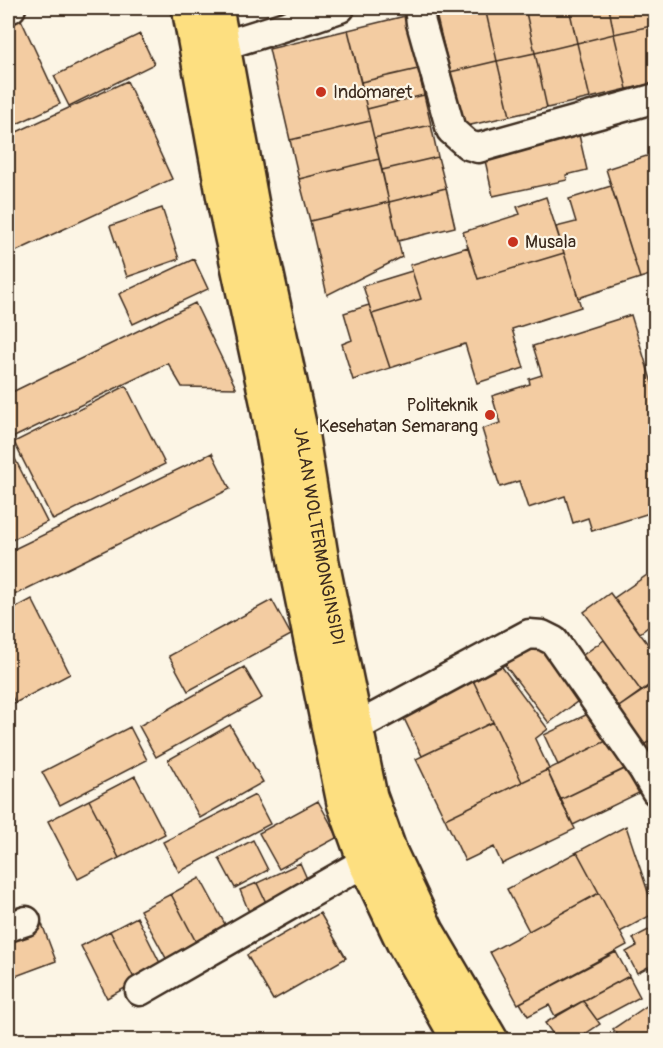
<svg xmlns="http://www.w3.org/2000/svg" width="663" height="1048" font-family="Pangolin,sans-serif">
	<rect width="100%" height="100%" fill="#fcf5e5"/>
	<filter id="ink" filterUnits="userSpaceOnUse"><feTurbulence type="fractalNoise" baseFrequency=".0167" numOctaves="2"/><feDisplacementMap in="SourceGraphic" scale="12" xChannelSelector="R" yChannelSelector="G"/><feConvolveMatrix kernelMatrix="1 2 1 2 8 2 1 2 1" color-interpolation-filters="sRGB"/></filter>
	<g filter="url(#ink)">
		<path fill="#f3cca2" stroke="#3b2a1e" stroke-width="1.5" d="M462 8H485L497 61 450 72 436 14Z
			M485 8H525L535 53 497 61Z
			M525 8H569L577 43 535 53Z
			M569 8H609L614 34 577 43Z
			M609 8H652L656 25 614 34Z
			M18 13 60 104 8 128V18Z
			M405 16 418 69 361 82 348 30Z
			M656 25V83L627 89 614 34Z
			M348 30 370 121 290 140 269 49Z
			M140 34 154 64 69 106 54 76Z
			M614 34 627 89 590 98 577 43Z
			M577 43 590 98 547 108 535 53Z
			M535 53 547 108 510 116 497 61Z
			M497 61 510 116 462 127 450 72Z
			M418 69 424 95 367 109 361 82Z
			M127 81 172 179 8 255V136Z
			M424 95 431 125 374 138 367 109Z
			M370 121 379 159 299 179 290 140Z
			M431 125 438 157 382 170 374 138Z
			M579 135 587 170 566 175 567 180 493 196 484 156Z
			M656 153V273L640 278 606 169Z
			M438 157 446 188 389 202 382 170Z
			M379 159 389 202 310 221 299 179Z
			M611 186 640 278 578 298 556 227 576 222 569 199Z
			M446 188 455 227 398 241 389 202Z
			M546 197 564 253 478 279 463 232 520 214 517 207Z
			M389 202 402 257 327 295 310 221Z
			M162 208 179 259 127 277 110 226Z
			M468 247 478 279 564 253 581 307 512 329 524 368 477 383 465 344 390 368 372 314 421 299 410 265Z
			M194 259 208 289 133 324 119 294Z
			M412 271 421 299 372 314 363 286Z
			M195 303 236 388 182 387 168 363 8 440V394Z
			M369 305 390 368 353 380 342 344 352 340 344 313Z
			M631 315 656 396V511L592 531 588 518 573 523 565 496 528 508 519 481 500 487 482 429 500 423 492 396 530 384 529 379 542 375 533 346Z
			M126 386 165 464 53 520 14 442Z
			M8 445 47 522 8 542Z
			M212 453 230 489 8 598V552Z
			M647 575 656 587V621L640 633 614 598Z
			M610 593 656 655V680L641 691 584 612Z
			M32 599 70 674 15 703 8 689V612Z
			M272 600 291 635 188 691 169 656Z
			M538 640 582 698 549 723 505 665Z
			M604 640 641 691 613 711 576 660Z
			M499 663 548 729 535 739 549 769 522 782 471 676Z
			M244 667 262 698 156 757 139 726Z
			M471 676 493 722 422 756 400 710Z
			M656 682V737L639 748 613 711Z
			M596 710 610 739 558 765 544 735Z
			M493 722 522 782 445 819 416 759Z
			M230 725 263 782 200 818 168 760Z
			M130 727 147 760 60 805 42 772Z
			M656 737V774L639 748Z
			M610 739 624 769 560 800 547 770Z
			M631 766 643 791 573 825 560 800Z
			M547 770 575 829 502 864 494 847 465 861 445 819Z
			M135 776 165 834 119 858 89 800Z
			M255 795 270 824 179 872 163 842Z
			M89 800 119 858 78 879 48 821Z
			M318 801 338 837 279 869 259 833Z
			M626 826 655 913 620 932 577 852Z
			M253 840 268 870 235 888 219 858Z
			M577 852 599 893 529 931 507 889Z
			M300 863 312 890 269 909 257 883Z
			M200 878 227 928 197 944 171 894Z
			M257 883 269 909 251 917 240 890Z
			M599 893 627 945 518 1004 490 952Z
			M171 894 197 944 167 960 140 910Z
			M320 913 346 958 273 1000 247 955Z
			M137 917 163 969 136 982 110 931Z
			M42 924 56 961 8 979V936Z
			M656 926V968L650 971 648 967 637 973 626 952 637 946 633 938Z
			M110 931 136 982 107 998 81 946Z
			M616 952 629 976 555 1016 549 1005 528 1016 520 1003Z
			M629 976 640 997 597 1020 583 1001Z
			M583 1001 600 1024 576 1040H557L545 1023Z
			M651 1003 656 1010V1033L645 1040H622L613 1029Z"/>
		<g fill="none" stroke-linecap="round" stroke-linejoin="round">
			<g stroke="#3b2a1e" stroke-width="33">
				<path id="minor" d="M419 8 421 23 451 130 468 145 478 148 656 98
					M8 9 11 8
					M202 52 314 17 340 8
					M336 738 529 634 542 635 554 641 643 769 656 791
					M8 927 26 921
					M140 991 365 862"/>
			</g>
			<g stroke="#3b2a1e" stroke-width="38">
				<g id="major">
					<path d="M189 8 226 210 267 401 296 567 344 803 365 862 403 942 459 1040"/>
					<path id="s1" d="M216 8 252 205 302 438 322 562 370 796 390 852 427 931 491 1040"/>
				</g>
			</g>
			<use href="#minor" stroke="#fcf5e5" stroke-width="28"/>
			<use href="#major" stroke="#fddf80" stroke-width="33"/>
		</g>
	</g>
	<g fill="#c8321e" stroke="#fcf5e5" stroke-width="2">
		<circle cx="321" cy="92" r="6"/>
		<circle cx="513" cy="242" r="6"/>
		<circle cx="490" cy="415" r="6"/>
	</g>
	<g text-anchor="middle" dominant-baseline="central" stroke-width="4.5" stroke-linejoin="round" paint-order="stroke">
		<g font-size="18" fill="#3b2a1e" stroke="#fcf5e5" text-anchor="start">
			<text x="333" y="92">Indomaret</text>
			<text x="525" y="242">Musala</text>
			<text x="478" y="405" text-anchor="end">Politeknik<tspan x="478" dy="21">Kesehatan Semarang</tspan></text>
		</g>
		<g font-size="18" fill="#3b2a1e" stroke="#fcf5e5">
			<text stroke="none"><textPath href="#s1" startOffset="538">JALAN WOLTERMONGINSIDI</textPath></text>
		</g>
	</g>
	<rect width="663" height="1048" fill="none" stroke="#fcf5e5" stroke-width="30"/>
	<rect x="15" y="15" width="633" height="1018" fill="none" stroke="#3b2a1e" stroke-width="2" filter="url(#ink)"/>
</svg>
